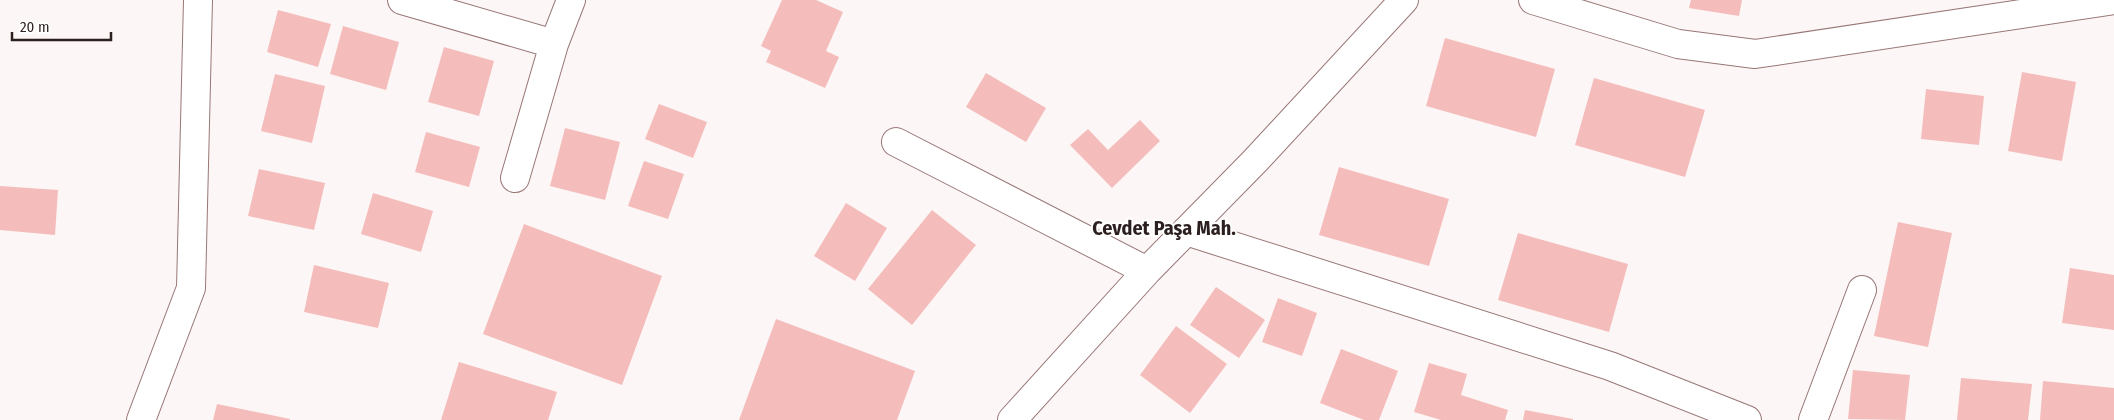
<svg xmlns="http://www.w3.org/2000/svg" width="2114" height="420" font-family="'Fira Sans Condensed',sans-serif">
	<rect width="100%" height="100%" fill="#fdf6f6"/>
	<path fill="#f4bdbb" d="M782 0H816L843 12 826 51 839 57 825 88 766 62 771 51 761 46Z
		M1691 0H1742L1739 16 1689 8Z
		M278 10 331 24 318 67 267 52Z
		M343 26 399 42 386 90 330 74Z
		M1445 38 1555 69 1536 137 1426 106Z
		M444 47 494 61 479 116 428 102Z
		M2022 72 2076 82 2062 161 2008 151Z
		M986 73 1046 108 1026 142 966 107Z
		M275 74 325 86 312 143 261 131Z
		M1594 78 1705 110 1685 177 1575 145Z
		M1926 89 1984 96 1979 145 1921 139Z
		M659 104 707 122 693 158 645 139Z
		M1140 120 1160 141 1112 188 1070 145 1088 129 1108 150Z
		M565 128 620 142 605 200 550 186Z
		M426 132 480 147 469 187 415 172Z
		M644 161 684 174 668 219 628 206Z
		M1339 167 1449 199 1429 266 1319 235Z
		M259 169 325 183 314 230 248 216Z
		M0 186 58 190 55 235 0 230Z
		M373 193 433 211 421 252 361 234Z
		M846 203 887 228 855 281 814 256Z
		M932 210 976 245 912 325 868 289Z
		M1898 222 1952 233 1928 347 1874 336Z
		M524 224 662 276 622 385 483 334Z
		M1518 233 1628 264 1609 332 1498 300Z
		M314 265 389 283 378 328 304 312Z
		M2070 268 2114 275V330L2062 323Z
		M1216 287 1265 320 1239 358 1190 325Z
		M1278 298 1317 313 1302 356 1262 342Z
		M776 319 915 371 897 420H739Z
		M1176 326 1227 364 1190 413 1140 375Z
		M1341 349 1398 371 1379 420H1364L1320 403Z
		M459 362 557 392 548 420H441Z
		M1429 363 1467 374 1461 395 1508 410 1505 420H1441L1414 412Z
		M1853 370 1910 375 1905 420 1848 419Z
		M1961 378 2032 384 2028 420H1957Z
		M2043 381 2114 388V420H2040Z
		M217 404 290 419V420H213Z
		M1525 410 1573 419V420H1523Z"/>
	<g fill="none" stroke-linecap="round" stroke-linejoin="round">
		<g stroke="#977776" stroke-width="30">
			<path id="minor" d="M402 0 554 44
				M1533 0 1678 44 1755 54 2114 0
				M896 142 1147 271
				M515 178 554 44 571 0
				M1186 231 1610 366 1747 420
				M141 420 191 288 198 0
				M1012 420 1147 271 1255 161 1404 0
				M1813 420 1862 290"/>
		</g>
		<use href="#minor" stroke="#fff" stroke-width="28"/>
	</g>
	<g text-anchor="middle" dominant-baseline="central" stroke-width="4" stroke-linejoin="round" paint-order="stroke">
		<g font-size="20" font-weight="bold" fill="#2c1f1f" stroke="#fff">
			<text x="1164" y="228">Cevdet Paşa Mah.</text>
		</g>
	</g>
	<path d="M12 32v8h99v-8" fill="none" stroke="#2c1f1f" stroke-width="2.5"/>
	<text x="20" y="32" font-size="15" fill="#2c1f1f" stroke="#ffffff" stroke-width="4" paint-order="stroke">20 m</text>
</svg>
